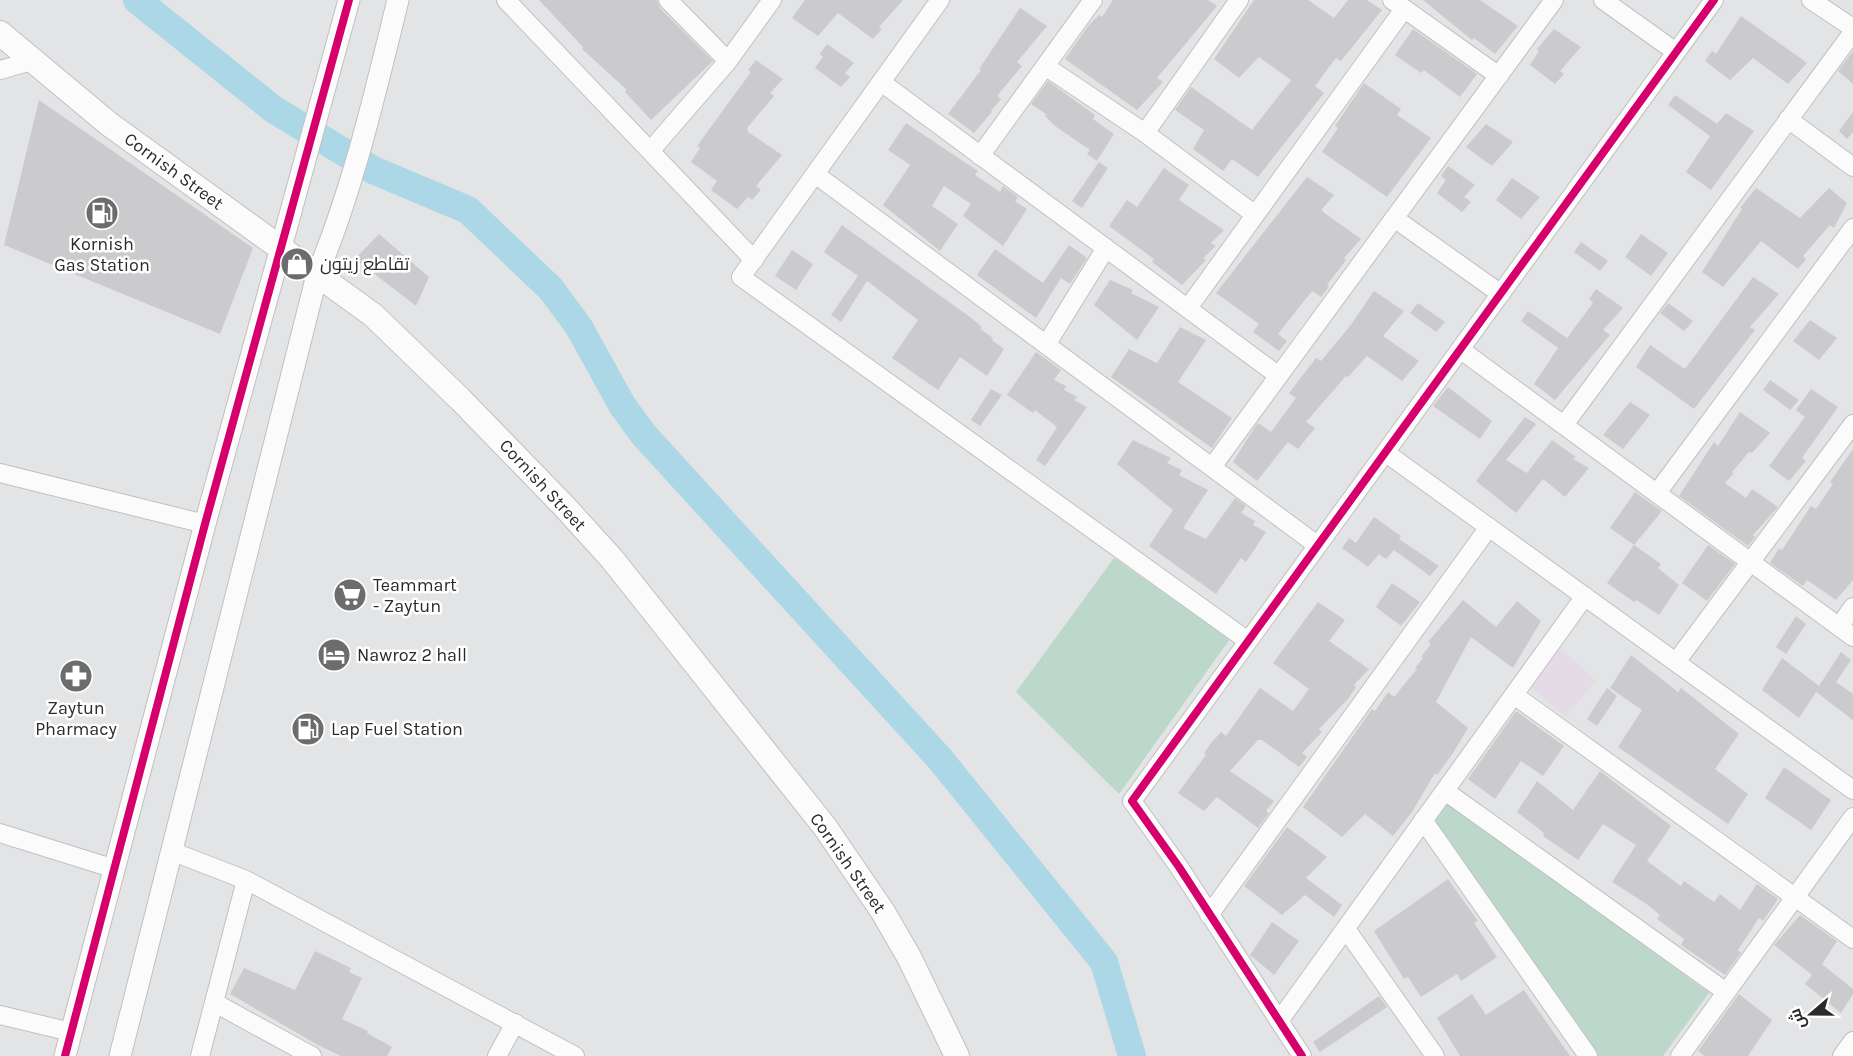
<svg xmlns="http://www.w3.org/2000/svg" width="1853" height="1056" font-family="Karla,Cairo,sans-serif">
	<rect width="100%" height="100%" fill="#e3e4e6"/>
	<path fill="#e4dbe6" d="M1558 646 1596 681 1566 716 1528 686Z"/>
	<path fill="#bcd8ca" d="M1114 558 1230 639 1119 794 1016 692Z
		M1447 800 1709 993 1663 1056H1595L1429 822Z"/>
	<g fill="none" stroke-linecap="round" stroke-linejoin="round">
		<path stroke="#acd7e6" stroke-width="28" d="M137 0 273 109 373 170 468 210 551 289 579 327 622 405 643 434 940 759 1104 962 1132 1056"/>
	</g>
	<path fill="#cbcbcd" d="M539 0H657L660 8 713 61 651 120 625 92 627 90 582 49 583 47Z
		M805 0H903L879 27 882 29 873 39 838 13 818 36 792 18Z
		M1113 0H1208L1217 6 1157 78 1163 82 1137 110 1065 59 1088 26 1099 15 1102 17Z
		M1254 0H1308L1334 18 1348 0H1367L1382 10 1341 61 1336 58 1315 86 1324 93 1258 177 1232 159 1223 171 1193 149 1204 130 1175 110 1191 87 1252 130 1291 80 1259 57 1239 78 1214 59Z
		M1423 0H1480L1518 26 1495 54 1474 38 1472 40Z
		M1020 8 1047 26 1017 62 1022 66 997 96 1001 99 991 111 992 112 974 133 948 114 981 70 979 69Z
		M1741 16 1807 63 1788 84 1753 58 1730 80 1705 61 1712 51 1716 54Z
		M1413 29 1477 74 1460 97 1424 70 1421 73 1395 55Z
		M1554 29 1581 47 1560 71 1564 74 1555 84 1530 65 1539 51 1537 49Z
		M827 44 854 63 845 73 850 77 841 87 815 68 823 57 820 54Z
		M1853 51V84L1838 71Z
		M756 60 783 79 770 93 774 96 747 128 748 132 782 155 756 186 761 190 752 200 748 197 737 209 711 190 717 181 691 162 700 148 697 146 751 72 748 70Z
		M1048 81 1095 115 1093 119 1114 134 1097 161 1087 154 1090 150 1055 126 1045 116 1046 114 1031 104Z
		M1364 83 1401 109 1397 115 1431 138 1387 197 1322 152 1338 128 1335 126Z
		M1675 95 1717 124 1726 113 1754 131 1711 190 1686 172 1710 136 1668 105Z
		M39 100 253 248 220 334 4 245Z
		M1853 112V132L1847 139 1839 131Z
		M906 123 978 171 975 175 1000 192 1003 186 1018 197 1015 201 1027 209 1003 246 963 216 971 204 944 186 932 206 958 224 940 251 883 205 910 165 888 150Z
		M1486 124 1513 142 1492 166 1466 147Z
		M1099 162 1108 168 1082 208 1072 201Z
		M1448 166 1475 185 1464 197 1471 202 1462 212 1437 193 1446 180 1441 176Z
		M1164 168 1189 185 1179 200 1224 230 1211 243 1216 246 1203 258 1206 260 1182 285 1152 262 1154 259 1109 226 1127 200 1137 207Z
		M1307 177 1334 195 1322 209 1323 212 1361 239 1344 258 1346 260 1327 285 1329 287 1321 297 1312 291 1278 334 1287 341 1279 351 1253 332 1259 324 1216 293Z
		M1512 178 1540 197 1521 219 1496 200Z
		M1756 188 1800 218 1829 188 1847 203 1834 228 1830 225 1803 256 1806 259 1798 269 1761 241 1723 287 1702 272 1742 209 1740 208Z
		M842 225 970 317 982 327 980 329 993 338 992 340 1004 349 987 376 960 357 938 390 892 358 918 320 867 281 841 322 831 315 858 276 824 252Z
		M379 234 429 277 416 306 355 259Z
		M1641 234 1668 253 1651 276 1625 257Z
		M1581 242 1608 261 1600 271 1574 252Z
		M1069 245 1087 258 1070 284 1061 278 1036 318 977 275 995 249 1043 283Z
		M792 250 813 264 796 290 775 276Z
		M1753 277 1779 294 1750 327 1755 330 1694 409 1636 367 1650 345 1685 369Z
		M1110 280 1133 290 1131 293 1159 307 1137 340 1094 305Z
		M1596 289 1623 308 1603 330 1610 335 1555 400 1534 384 1558 348 1521 321 1528 311 1567 338 1593 303 1589 299Z
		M1374 291 1404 311 1383 336 1419 361 1402 381 1367 356 1348 377 1346 376 1306 422 1315 428 1298 449 1288 442 1257 481 1233 462 1251 433 1258 423 1271 432 1296 398 1289 393 1296 384 1316 358 1321 361 1350 326Z
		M1418 303 1445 322 1436 332 1410 313Z
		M1668 303 1693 321 1684 331 1660 313Z
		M1810 320 1837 338 1819 360 1793 341Z
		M1180 327 1206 340 1178 382 1232 418 1212 448 1111 377 1129 349 1157 363Z
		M1036 352 1061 370 1054 380 1066 386 1064 390 1077 397 1074 400 1087 407 1045 466 1036 460 1057 427 1035 410 1033 413 1007 395Z
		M1770 380 1799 400 1790 410 1763 390Z
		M1448 387 1492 421 1480 439 1433 406Z
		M991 389 1002 395 980 426 971 420Z
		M1811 389 1838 407 1802 458 1806 461 1789 481 1769 466 1805 417 1796 410Z
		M1630 402 1650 415 1623 449 1603 435Z
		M1740 412 1770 433 1752 453 1749 452 1732 472 1734 473 1725 483 1746 498 1752 489 1778 507 1753 535 1755 537 1748 546 1679 496 1714 442 1718 446Z
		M1525 417 1536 424 1506 460 1527 473 1552 440 1576 457 1573 459 1589 468 1565 497 1543 479 1516 513 1476 481Z
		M1133 440 1171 458 1167 463 1182 470 1179 475 1208 490 1183 528 1206 539 1235 498 1246 506 1241 513 1255 521 1253 525 1266 532 1246 562 1241 558 1216 594 1149 546 1173 510 1117 464Z
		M1853 449V580L1836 600 1807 580 1803 586 1770 563 1779 548 1782 550 1811 506 1816 509 1833 484 1830 482Z
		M1635 492 1662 511 1634 545 1610 528Z
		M1374 517 1401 536 1399 539 1439 566 1430 576 1394 550 1386 559 1379 554 1368 567 1342 548 1349 538 1356 543Z
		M1634 545 1661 564 1658 568 1679 585 1659 615 1636 600 1634 602 1607 583Z
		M1708 545 1735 564 1707 601 1682 583Z
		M1392 583 1420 602 1401 626 1376 607Z
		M1463 600 1496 627 1517 601 1541 621 1513 668 1471 637 1436 702 1468 728 1453 753 1437 775 1435 773 1412 812 1393 836 1365 814 1342 837 1303 807 1372 709 1375 711 1388 692 1394 697 1417 669 1415 668 1423 658 1421 657 1431 644 1428 642Z
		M1318 602 1345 620 1329 641 1369 669 1354 685 1356 687 1348 699 1319 729 1322 732 1302 753 1307 757 1299 767 1262 740H1258L1230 771 1274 801 1266 811 1269 813 1258 828 1217 797 1204 811 1178 793 1206 755 1204 753 1211 743 1221 732 1226 736 1260 688 1293 711 1309 689 1273 663Z
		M1796 616 1806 624 1786 654 1776 647Z
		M1841 652 1851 660 1836 682 1853 694V720L1816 692 1799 718 1762 690 1782 658 1819 686Z
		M1631 655 1678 692 1681 688 1739 734 1715 769 1748 794 1728 824 1618 747 1642 710 1610 688Z
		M1607 688 1617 696 1597 726 1587 719Z
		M1516 711 1564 746 1543 776 1521 761 1495 799 1468 779Z
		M1784 767 1831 800 1811 830 1765 798Z
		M1600 771 1671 826 1647 861 1681 886 1684 881 1714 902 1720 894 1740 910 1757 884 1778 899 1763 921 1759 918 1738 950 1741 953 1725 975 1681 945 1684 939 1657 919 1660 915 1648 905 1612 882 1636 845 1603 824 1578 860 1543 836 1544 833 1517 812 1537 781 1573 810Z
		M1287 827 1327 857 1306 878 1342 905 1334 917 1305 895 1282 915 1244 886Z
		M1448 879 1478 921 1474 923 1497 957 1461 981 1457 974 1421 997 1408 977 1404 979 1374 931Z
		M1800 915 1837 941 1822 964 1853 989V994L1841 1013 1805 984 1812 975 1774 945Z
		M1272 922 1299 941 1274 975 1250 955Z
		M315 951 351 968 349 972 362 978 342 1019 368 1031 367 1033 392 1047 387 1056H341L316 1044 230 994 244 968 295 990Z
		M1524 990 1570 1056H1460L1437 1018 1472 994 1486 1015Z
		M1739 994 1772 1020 1748 1056H1704L1698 1051Z
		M1379 996 1387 1007 1320 1052 1313 1042Z"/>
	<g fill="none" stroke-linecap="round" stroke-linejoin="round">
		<g stroke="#c0c0c2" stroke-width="20">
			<path id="minor" d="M506 0 754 260
				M668 0 728 61
				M940 0 741 277 1248 641
				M1392 0 1499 76
				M1603 0 1676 52
				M1811 0 1853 28
				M1045 66 1145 133 1254 214
				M0 70 31 61
				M881 82 1279 376
				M1788 119 1853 167
				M1145 133 1239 0
				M651 150 728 61 772 0
				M980 156 1093 0
				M815 174 1317 545
				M1394 218 1501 294
				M1188 308 1404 9
				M1046 345 1106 248
				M1461 350 1853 637
				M1564 425 1853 32
				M1386 453 1853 790
				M1212 467 1554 0
				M0 473 205 524
				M1657 493 1853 228
				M1839 627 1853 607
				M1676 662 1853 424
				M1514 695 1853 939
				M1445 791 1726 992
				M1423 820 1588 1056
				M0 833 115 869
				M171 851 246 880 200 1056
				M246 880 575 1056
				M1209 915 1489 527
				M1346 929 1435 1056
				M215 1003 312 1056
				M0 1015 71 1032
				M1279 1021 1585 596
				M497 1056 515 1023
				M1302 1056 1179 867 1132 801 1714 0
				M1680 1056 1853 817
				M1842 1056 1853 1041"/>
		</g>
		<g stroke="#c0c0c2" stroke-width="23">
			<path id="tertiary" d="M65 1056 205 524 349 0
				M120 1056 317 275C354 186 375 93 398 0"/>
		</g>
		<g stroke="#c0c0c2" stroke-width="26">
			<path id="secondary" d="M0 33 109 124 373 315 461 400 563 505 612 559 825 827 883 912 909 957 957 1056"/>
		</g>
		<use href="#minor" stroke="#fbfbfb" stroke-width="18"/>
		<use href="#tertiary" stroke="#fbfbfb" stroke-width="21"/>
		<use href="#secondary" stroke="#fbfbfb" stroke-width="24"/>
		<g stroke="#fff" stroke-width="11">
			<path id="cycleway" d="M65 1056 205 524 349 0
				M1302 1056 1179 867 1132 801 1714 0"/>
		</g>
		<use href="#cycleway" stroke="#d6006c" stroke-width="8"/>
	</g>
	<defs>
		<g id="fuel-disc" transform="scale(1.725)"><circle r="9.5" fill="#6b6c6d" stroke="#fff"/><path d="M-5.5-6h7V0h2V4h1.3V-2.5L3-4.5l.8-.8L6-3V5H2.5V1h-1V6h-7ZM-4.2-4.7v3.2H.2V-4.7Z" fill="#fff"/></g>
		<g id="shop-disc" transform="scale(1.725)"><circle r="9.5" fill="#6b6c6d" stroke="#fff"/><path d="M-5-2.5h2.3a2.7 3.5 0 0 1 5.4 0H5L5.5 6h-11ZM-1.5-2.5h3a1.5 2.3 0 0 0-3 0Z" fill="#fff"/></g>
		<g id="supermarket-disc" transform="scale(1.725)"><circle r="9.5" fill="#6b6c6d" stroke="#fff"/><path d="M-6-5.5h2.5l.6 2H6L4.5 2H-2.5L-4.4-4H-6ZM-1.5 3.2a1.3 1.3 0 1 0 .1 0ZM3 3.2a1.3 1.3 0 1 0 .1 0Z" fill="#fff"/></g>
		<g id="hotel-disc" transform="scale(1.725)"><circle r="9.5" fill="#6b6c6d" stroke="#fff"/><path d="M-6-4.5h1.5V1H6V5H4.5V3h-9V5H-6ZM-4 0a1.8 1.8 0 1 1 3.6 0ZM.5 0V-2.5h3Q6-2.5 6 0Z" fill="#fff"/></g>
		<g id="pharmacy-disc" transform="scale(1.725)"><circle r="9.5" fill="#6b6c6d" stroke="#fff"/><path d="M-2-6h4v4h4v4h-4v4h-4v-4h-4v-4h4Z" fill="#fff"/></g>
	</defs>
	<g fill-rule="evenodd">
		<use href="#fuel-disc" x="102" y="213"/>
		<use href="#shop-disc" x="297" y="264"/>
		<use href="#supermarket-disc" x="350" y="595"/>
		<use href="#hotel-disc" x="334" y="655"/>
		<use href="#pharmacy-disc" x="76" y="676"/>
		<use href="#fuel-disc" x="308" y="729"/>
	</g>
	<g text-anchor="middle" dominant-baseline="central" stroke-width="5" stroke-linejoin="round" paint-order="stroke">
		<g font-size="18" fill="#2a2b2c" stroke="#fff">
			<text transform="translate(174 171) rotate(36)">Cornish Street</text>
			<text transform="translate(543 485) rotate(47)">Cornish Street</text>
			<text transform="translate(848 863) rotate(55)">Cornish Street</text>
		</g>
		<g font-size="18" fill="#2a2b2c" stroke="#fff" text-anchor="start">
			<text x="102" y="244" text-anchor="middle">Kornish<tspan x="102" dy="21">Gas Station</tspan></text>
			<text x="320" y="264">تقاطع زيتون</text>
			<text x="373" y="585">Teammart<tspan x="373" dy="21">- Zaytun</tspan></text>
			<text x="357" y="655">Nawroz 2 hall</text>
			<text x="76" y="708" text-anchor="middle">Zaytun<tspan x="76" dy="21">Pharmacy</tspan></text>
			<text x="331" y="729">Lap Fuel Station</text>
		</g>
	</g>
	<g transform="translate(1811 1014) rotate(250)" stroke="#ffffff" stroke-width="4.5" paint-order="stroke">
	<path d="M0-4.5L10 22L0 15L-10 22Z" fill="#2a2b2c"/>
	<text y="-9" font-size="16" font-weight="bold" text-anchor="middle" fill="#2a2b2c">ش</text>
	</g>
</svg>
